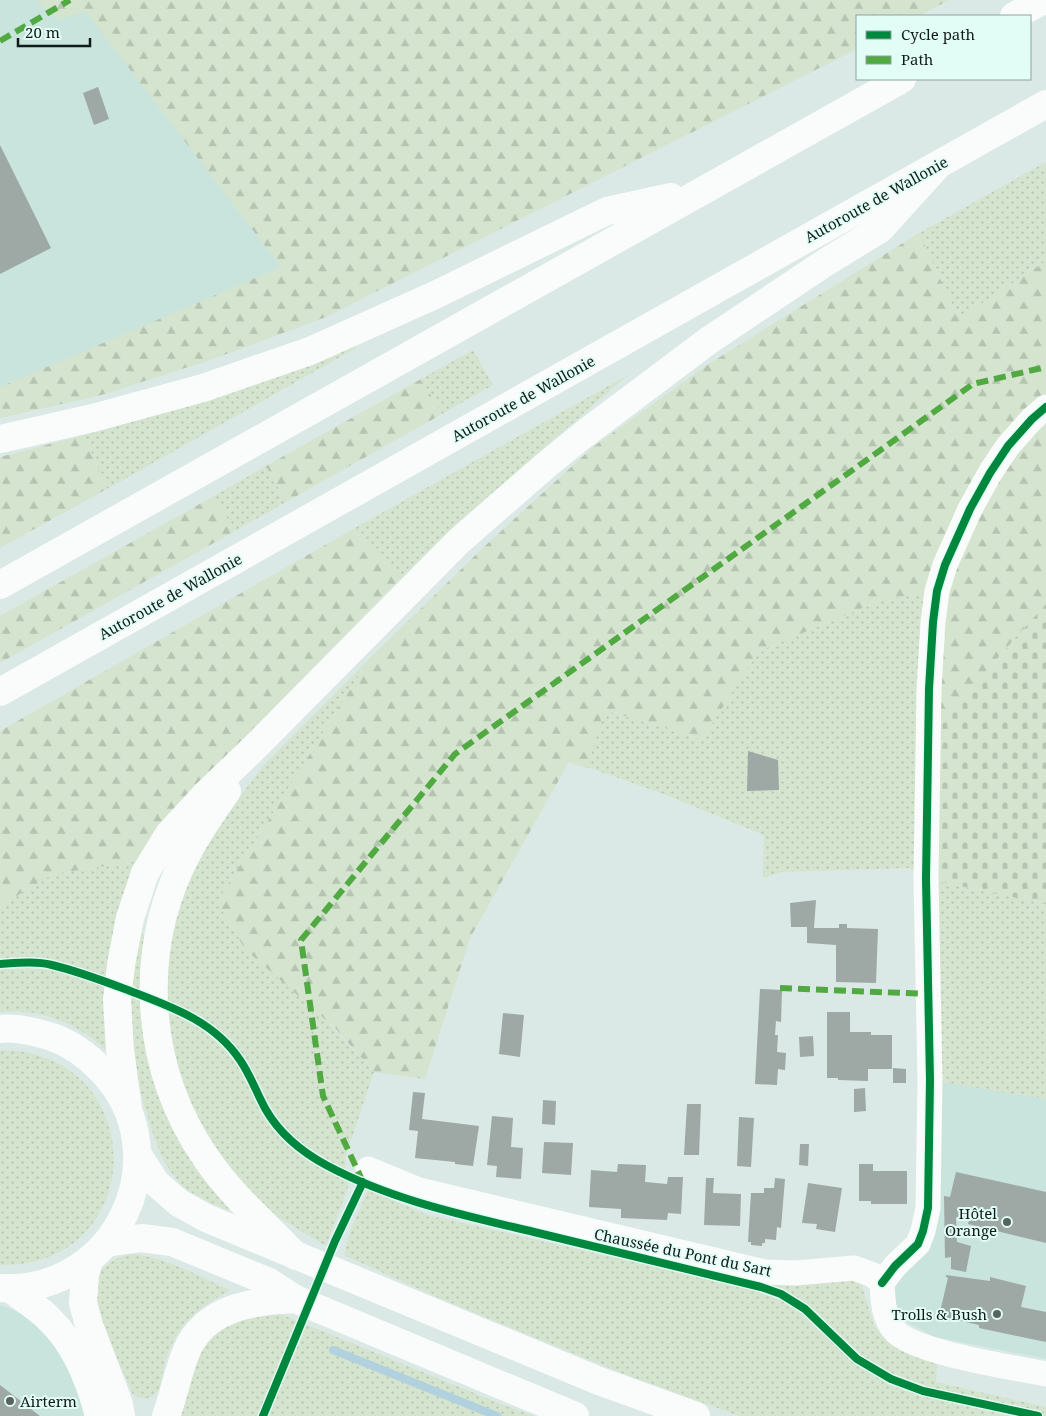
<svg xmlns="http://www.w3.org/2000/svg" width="1046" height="1416" font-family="'Noto Serif',serif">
	<defs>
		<pattern id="grass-dots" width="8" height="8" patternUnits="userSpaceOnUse" patternTransform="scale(1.25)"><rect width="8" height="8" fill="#d4e4cf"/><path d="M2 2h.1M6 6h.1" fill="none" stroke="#b5c3b1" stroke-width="1.8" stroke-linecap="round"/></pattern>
		<pattern id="forest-firs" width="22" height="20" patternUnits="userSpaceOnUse" patternTransform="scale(1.25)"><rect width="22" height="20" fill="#d4e4cf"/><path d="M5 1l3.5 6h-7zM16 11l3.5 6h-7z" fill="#b5c3b1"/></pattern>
		<pattern id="cemetery-stones" width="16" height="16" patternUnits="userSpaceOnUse" patternTransform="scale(1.25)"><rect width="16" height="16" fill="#d4e4cf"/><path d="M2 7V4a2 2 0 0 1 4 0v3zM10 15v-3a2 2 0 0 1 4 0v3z" fill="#b5c3b1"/></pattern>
	</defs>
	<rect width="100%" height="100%" fill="#dbe9e6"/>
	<path fill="#c9e3dd" d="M0 0H80L86 11 281 267 326 317 210 360 101 395 0 418Z
		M938 1081 1046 1099V1359L935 1337 907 1322 895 1303V1287L906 1269Z
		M0 1305 11 1309 37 1322 71 1367 88 1416H0Z"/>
	<path fill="url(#grass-dots)" d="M1046 162V261L959 319 919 233Z
		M353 342 356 348 107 489 84 435 192 404Z
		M473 350 493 385 442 414 421 379Z
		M628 375 452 528 400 579 353 529Z
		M266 466 286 502 235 531 214 496Z
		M937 591 926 879 1046 904V1099L930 1080 926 879 909 868 782 872 763 878 764 835 661 793 587 767 604 710 701 739 759 651 882 600Z
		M370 658 217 902 374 1072 345 1158 348 1188 326 1246 278 1217 249 1191 213 1147 187 1102 168 1037 167 949 180 902 194 867 220 824 262 767Z
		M138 861 111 1055C78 1023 46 1009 0 1012V906L53 874Z
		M138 933 149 935 148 1030 233 1205 228 1210C214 1204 196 1197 184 1187 165 1170 156 1144 149 1121 137 1084 130 1048 130 1009 130 984 135 958 138 933Z
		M0 1050C154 1051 149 1269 0 1265Z
		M368 1190 428 1215 748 1288 760 1278 850 1274 861 1282 873 1323 881 1335 894 1345 937 1359 936 1382 1046 1407V1416H739L619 1372 434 1296 344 1255 351 1229Z
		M130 1254C165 1256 199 1277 230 1290 195 1311 178 1322 165 1363 162 1371 162 1385 157 1392 150 1401 141 1399 133 1395L100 1320 93 1287 100 1271 115 1259Z
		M273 1311 501 1404 534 1416H176C186 1381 193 1340 227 1320 236 1316 262 1313 273 1311Z"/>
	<path fill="url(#forest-firs)" d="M35 0H949L919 16H857V49L326 317 210 360 101 395 0 418V387L281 267 86 12 58 19Z
		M919 233 959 319 1046 261V604L928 736 937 591 882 600 759 651 702 739 604 710 587 769 569 762 470 938 425 1079 374 1072 336 1029 245 949 217 902 370 658 486 545 593 447 707 365Z
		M421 379 442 414 286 502 266 466Z
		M84 435 107 489 0 548V457Z
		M214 496 235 531 0 663V616Z
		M353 529 400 579 164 820 138 861 53 874 0 906V731Z"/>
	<path fill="url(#cemetery-stones)" d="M1046 604V904L926 879 928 736Z"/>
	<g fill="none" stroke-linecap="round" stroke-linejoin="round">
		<path stroke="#b1d1df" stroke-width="8" d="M333 1350 497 1416"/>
	</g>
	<path fill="#9ea8a5" d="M98 87 109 119 94 125 83 93Z
		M0 145 51 248 0 274Z
		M748 751 778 760 779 790 747 791Z
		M816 900 814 928H839V924H847V928L878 929 876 983 836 982V945L807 943V927H791L790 903Z
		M760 989 782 990 781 1022 776 1021 775 1035H778L777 1052 786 1053 785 1070 778 1069 777 1085 755 1084Z
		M827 1012H850V1032H871V1035H892V1069H868V1081L838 1080V1078H827Z
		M503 1013 524 1015 520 1057 499 1054Z
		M813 1036 814 1056 800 1057 799 1037Z
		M893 1068 906 1069V1083H893Z
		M865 1088 866 1111 854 1112V1089Z
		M413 1092 425 1093 422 1119 479 1126 473 1166 455 1164V1162L415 1158 418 1131 409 1130Z
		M543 1100 556 1101 555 1125 542 1124Z
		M687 1104H701L699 1155H684Z
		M492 1116 513 1118 511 1147 523 1148 521 1179 496 1177 497 1166 487 1165Z
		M739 1117 754 1118 751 1167 737 1166Z
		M544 1142 573 1143 571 1175 542 1173Z
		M800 1144H809L808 1166 799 1165Z
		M618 1164 646 1165 645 1182 667 1184 668 1177H683L681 1214 668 1213 667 1220 621 1218V1209L589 1207 591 1170 617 1172Z
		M859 1164H873V1171H907V1204H871V1201H859Z
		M956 1172 1046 1192V1243L968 1224 969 1220 956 1217 957 1242 971 1246 966 1272 951 1269V1257L945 1258 944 1196 950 1197Z
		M706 1178H714L713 1193 741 1194 740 1226 704 1225Z
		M775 1178 785 1179 781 1228 777 1227 776 1240 765 1239V1243H762V1246L751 1245V1242H748L751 1193H764V1188H774Z
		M808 1183 842 1188 835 1232 816 1229 817 1224 802 1223Z
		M946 1275 990 1281V1277L1026 1286 1021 1307 1046 1312V1342L979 1328V1325L939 1316 948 1278 946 1277Z
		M0 1385 40 1416H0Z"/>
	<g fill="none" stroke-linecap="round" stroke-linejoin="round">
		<path stroke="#fafcfb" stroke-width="25" d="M368 1169 419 1190 765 1272 796 1273 854 1268 873 1275 882 1283C883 1300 883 1317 895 1331 915 1353 1013 1367 1046 1374
			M882 1283 895 1266 918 1244 923 1231 928 1208 930 1080 926 879 929 689 933 622 937 591 945 565 970 509 990 473 1008 446 1032 419 1046 407"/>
		<path stroke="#fafcfb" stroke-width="28" d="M89 1260 85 1275 83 1303 89 1325 119 1404 121 1416
			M10 1288C23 1299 39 1308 50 1320 76 1345 90 1381 99 1416"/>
		<path stroke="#fafcfb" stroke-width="28" d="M0 1029C17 1027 36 1032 52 1037 72 1044 88 1056 102 1071 182 1155 116 1295 0 1288
			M138 1155 156 1183 179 1203 206 1218 599 1381 696 1416
			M106 1243 141 1238 172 1242 269 1282 295 1299 575 1416
			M166 1416C174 1395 178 1371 187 1350 206 1307 254 1301 295 1299"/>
		<path stroke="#fafcfb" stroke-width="28" d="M1014 16 1044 0
			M0 439 93 418 203 388 310 351 435 295 607 211 671 197
			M0 585 902 79
			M0 692 1046 104
			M227 791C213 811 199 831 188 852 136 949 144 1068 206 1158 231 1195 266 1225 296 1256
			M128 1109 120 1050 117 1000 121 965 130 918 145 873 169 834 207 793 257 745 459 541 545 466 583 435 708 341 823 264 880 229 939 164"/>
		<path stroke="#51a942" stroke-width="6" stroke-dasharray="12 6" stroke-linecap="butt" d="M0 41 70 0
			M780 988 928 994
			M363 1182 323 1096 301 940 455 754 973 384 1046 367"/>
		<g stroke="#e2fdf6" stroke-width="11">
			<path id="cycleway" d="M0 964C17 963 35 961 52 965 77 971 101 980 125 989 169 1006 213 1020 240 1060 251 1076 257 1094 266 1110 280 1134 302 1152 326 1165 391 1200 463 1215 534 1232 610 1250 685 1269 761 1287L781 1294 805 1309 857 1359 891 1379 923 1391 1038 1416
				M882 1283 895 1266 918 1244 923 1231 928 1208 930 1080 926 879 929 689 933 622 937 591 945 565 970 509 990 473 1008 446 1032 419 1046 407
				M263 1416 335 1241 363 1182"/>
		</g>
		<use href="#cycleway" stroke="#00873e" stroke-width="8"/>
	</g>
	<g fill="#586360" stroke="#e2fdf6" stroke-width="2">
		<circle cx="1007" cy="1222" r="5"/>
		<circle cx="997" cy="1314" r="5"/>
		<circle cx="10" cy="1401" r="5"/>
	</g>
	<g text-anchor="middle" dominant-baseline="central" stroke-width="4" stroke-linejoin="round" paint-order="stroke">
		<g font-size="15" fill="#111b18" stroke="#e2fdf6">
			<text transform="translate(876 199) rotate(-29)">Autoroute de Wallonie</text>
			<text transform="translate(523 398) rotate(-29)">Autoroute de Wallonie</text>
			<text transform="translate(170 596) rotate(-29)">Autoroute de Wallonie</text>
			<text transform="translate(683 1252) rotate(12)">Chaussée du Pont du Sart</text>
		</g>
		<g font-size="15" fill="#111b18" stroke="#e2fdf6" text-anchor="end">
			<text x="997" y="1213">Hôtel<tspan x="997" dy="17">Orange</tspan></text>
			<text x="987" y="1314">Trolls &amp; Bush</text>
			<text x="20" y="1401" text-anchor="start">Airterm</text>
		</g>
	</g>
	<rect x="856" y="15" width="175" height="65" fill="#e2fdf6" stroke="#8ea39d"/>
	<rect x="866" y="31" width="25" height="8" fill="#00873e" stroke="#8ea39d"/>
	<text x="901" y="40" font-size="15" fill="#111b18">Cycle path</text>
	<rect x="866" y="56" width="25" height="8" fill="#51a942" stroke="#8ea39d"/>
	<text x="901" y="65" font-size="15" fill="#111b18">Path</text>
	<path d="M18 38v8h72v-8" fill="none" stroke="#111b18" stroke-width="2.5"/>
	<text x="25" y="38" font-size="15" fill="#111b18" stroke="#e2fdf6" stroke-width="4" paint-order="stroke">20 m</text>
</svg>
